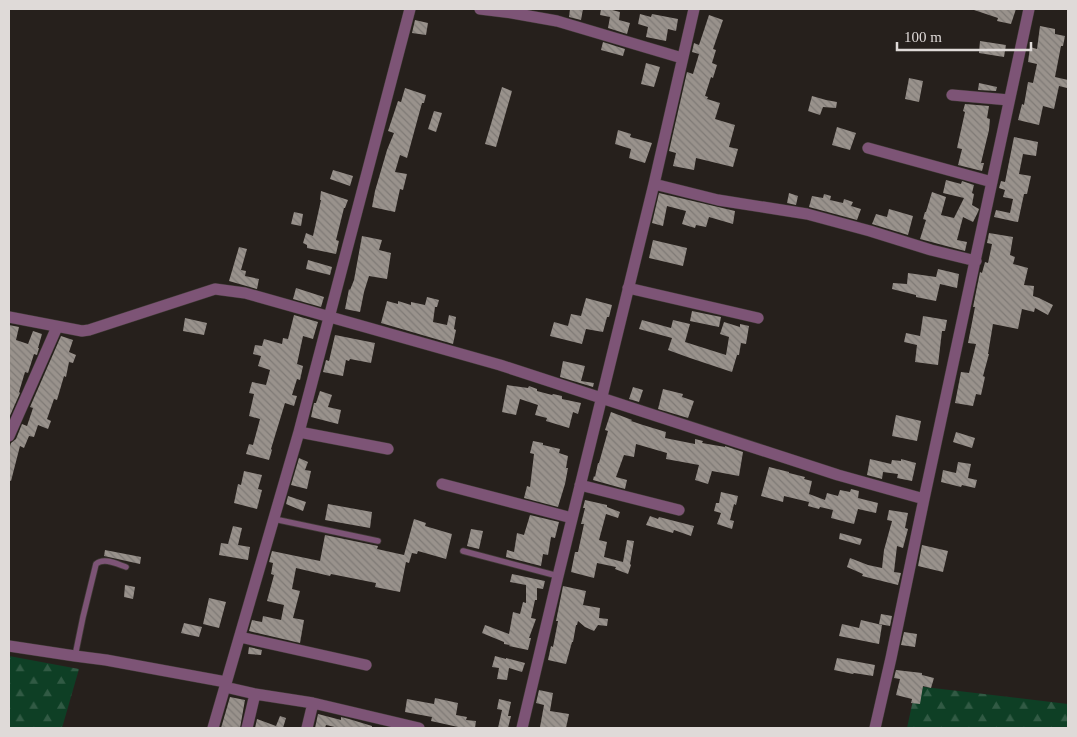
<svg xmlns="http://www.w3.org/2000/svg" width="1077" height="737" font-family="'Times New Roman',serif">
	<defs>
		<pattern id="forest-firs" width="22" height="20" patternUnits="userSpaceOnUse" patternTransform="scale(1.25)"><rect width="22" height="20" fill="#0e3f25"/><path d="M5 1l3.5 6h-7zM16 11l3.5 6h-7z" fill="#315a44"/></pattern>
		<pattern id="building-back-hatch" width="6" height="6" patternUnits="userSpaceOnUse" patternTransform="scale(1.25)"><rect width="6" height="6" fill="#99928c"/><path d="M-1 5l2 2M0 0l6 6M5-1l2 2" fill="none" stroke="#7f7a76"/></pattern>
	</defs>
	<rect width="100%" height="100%" fill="#26201c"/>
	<path fill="url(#forest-firs)" d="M9 656 79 669 62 728H9Z
		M916 686 1068 704V728H907Z"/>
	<path fill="url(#building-back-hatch)" d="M570 9H583L581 20 569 17Z
		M601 9H608L620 12 619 20 630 23 627 34 608 28 610 17 600 15Z
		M975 9H1016L1011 24 997 21 998 18 974 10Z
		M640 14 651 17 652 14 678 19 676 31 668 29 666 41 646 37 648 27 638 24Z
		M709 15 723 20 713 49 716 50 712 63 717 65 713 78 711 77 705 96 708 97 707 99 720 103 715 119 735 125 729 147 738 149 733 167 696 158 694 170 673 166 676 153 669 151 687 72 693 74 699 54 692 52 694 43 699 45Z
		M415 20 428 23 426 35 412 33Z
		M1040 26 1055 29V34L1065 36 1063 46H1061L1055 77 1068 80V83L1067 88 1059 86 1054 109 1043 106 1039 125 1018 120 1022 104 1024 105 1028 82 1033 83 1037 64 1028 62 1030 47 1037 49Z
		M980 41 1006 45 1004 57 979 53Z
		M603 42 625 49 623 56 601 50Z
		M646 63 660 67 654 87 641 84Z
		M909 78 923 81 919 102 905 99Z
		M979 83 997 87 996 91 978 90Z
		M502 87 512 91 496 147 485 144Z
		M405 88 426 95 424 103H422L407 158 400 155 395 172 407 174 403 190 400 189 395 212 372 207 375 191 387 150 394 133 388 131 398 101 401 102Z
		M812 96 826 100 837 102 836 108 823 107 820 115 808 111Z
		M965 104 989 106 987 118 990 119 989 130 981 163H984L982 171 958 165 962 149 957 148 965 112 963 111Z
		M434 111 442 113 436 132 428 129Z
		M837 127 856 133 850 150 832 145Z
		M618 130 631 134 630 137 652 143 645 163 629 158 631 149 615 144Z
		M1014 137 1038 142 1036 156 1023 154 1019 174 1031 176 1027 194H1024L1018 222H1017L994 217 996 210 1010 213 1013 199 1003 197 1005 190 999 188 1001 181 1005 182Z
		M333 170 353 176 350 186 330 179Z
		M946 180 961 184 962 181 974 185 972 193 974 194 972 205 979 209 978 212 973 222 963 217 957 240 967 242 965 251 920 239 926 220 923 219 925 212H926L932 192 946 197 941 215 954 218 964 198 943 193Z
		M321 191 348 200 345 208H344L336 240 339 241 336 254 307 248V245L303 243 306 233 313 236 321 200H320Z
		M659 193 735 211 733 224 709 217 706 227 696 225 695 228 682 224 686 211 667 206 663 226 652 223Z
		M789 193 798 196 796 205 787 203Z
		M824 194 831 196 830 200 843 203 844 199 853 202 851 206 861 209 857 220 809 207 812 196 823 198Z
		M889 209 913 216 908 235 872 224 876 214 887 217Z
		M294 212 303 214 301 226 291 224Z
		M989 233 1013 237 1010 255 1015 257 1013 264 1028 268 1024 285 1034 286 1033 296 1039 298 1053 305 1048 315 1035 308 1034 312 1022 309 1018 329 993 324 988 354H989L983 376 985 377 981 395 976 394 973 406 955 403 961 372 969 373 976 344 968 343 975 307H973L980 272 982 273 985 262 988 263 992 244 987 243Z
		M362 236 382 240 379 250 391 253 387 279 369 276 364 292 360 312 345 309 349 289 350 290 354 280Z
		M653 240 687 248 683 266 649 258Z
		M239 247 247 249 241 270 246 271 245 276 259 279 257 289 229 281Z
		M308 260 332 267 330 275 306 269Z
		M938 269 959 274 957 288 940 284 936 301 916 297V295L892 289 893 283 907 284 908 273 936 277Z
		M296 288 324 297 321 307 293 299Z
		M427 297 439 300 437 307H435L433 322 447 325 449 315 456 317 454 329 456 330 453 344 381 323 387 301 398 304V301L411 305V302L425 305Z
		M586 298 612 305 609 317H607L603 332 586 329 582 344 550 336 554 322 568 326 571 314 581 316Z
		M692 311 721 317 719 327 690 321Z
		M294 315 318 322 313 339 303 336 297 364 303 366 300 380 297 379 292 395 297 396 294 406 285 403 271 449 272 450 269 460 246 454 249 444 253 445 260 419 249 416 254 394 249 393 252 382 266 385 270 370 258 366 261 356 253 354 255 345 262 346 264 339 282 344 283 338 288 339Z
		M923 316 947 320 945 331H942L938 365 915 362 917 345 904 342 906 333 920 336Z
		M185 318 207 323 204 335 183 331Z
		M642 320 671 328 673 320 690 324 685 342 726 355 729 337 720 334 724 322 740 327V324L749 326 746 344 741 343 739 355H737L732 372 690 358 668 350 672 338 639 329Z
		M9 325 19 327 16 340 28 344 33 331 42 334 38 348H39L37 355 34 354 28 373 25 372 19 392 20 393 9 418Z
		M335 335 375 343 371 363 350 359 349 361 346 360 343 376 323 372 326 360 329 361Z
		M61 336 73 340 69 352 76 355 73 363 69 362 66 377 64 376 57 400 54 399 47 419 51 421 48 429 38 425 34 437 29 436 24 448 20 446 11 481 9 480V449L11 443 16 439 22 424 27 426 33 408 30 407Z
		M563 361 585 366 581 381 594 383 593 387 560 377Z
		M507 385 528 388 529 386 537 389V391L552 395 553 394 562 396V399L581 403 578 414 573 412 569 428 546 421 547 418 535 415 538 405 520 399 516 415 502 412Z
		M633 387 643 390 639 402 629 399Z
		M663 389 683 394 682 397 694 401 688 418 658 409Z
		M320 391 332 395 328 407 341 410 338 424 311 417 314 403H316Z
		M611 412 632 420 631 421 643 425 666 432 665 438 695 444V439L703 441 702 443 725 447V446L743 452 739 476 712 471 708 484 695 480 699 465 666 459 667 453 636 444 634 457 624 455 616 477 627 480 625 489 593 480 594 476 595 477 598 463H599L608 431 605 430Z
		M896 415 921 421 917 441 892 436Z
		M956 432 975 438 972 448 953 442Z
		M533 441 543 443V445L560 449 559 453 568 456 566 468H568L565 484 558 507 524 498 527 486 530 487 534 454 530 453Z
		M299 458 308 462 305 470 311 471 307 489 291 485Z
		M870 459 891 464 892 460 901 461V459L916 463 912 481 897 478 898 474 883 472 882 479 867 475Z
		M958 462 971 464 968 478 977 480 975 488 962 485 961 487 941 482 943 470 956 473Z
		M769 467 789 472V473L805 477 804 479 812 481 809 494 825 500 827 493 838 496 840 490 850 492 851 489 859 491 858 498 878 503 876 513 858 509 854 524 831 518 833 510 820 507 819 509 808 506 809 502 784 496 783 502 761 496Z
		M244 471 262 475 258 489 262 490 257 509 234 503 238 484 241 485Z
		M721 492 738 496 736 505 734 504 730 520 734 521 732 529 717 524 721 513 714 511 716 503H719Z
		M288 496 306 502 303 511 286 504Z
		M585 500 607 505V507L620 512 618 518 606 514 599 540 607 542 604 557 623 562 627 540 634 541 630 564 631 565 628 574 615 569 616 567 597 563 594 578 571 572 575 552H578L584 524H581L585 508H583Z
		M328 504 372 512 370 528 325 520Z
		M889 510 908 513 905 528 908 529 903 548 897 546 894 572 901 573 898 585 862 576 863 574 847 567 850 558 868 565 882 568 884 550 892 521 887 520Z
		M530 515 559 522 555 538 551 537 548 555 543 554 541 566 506 557 507 550 514 552 517 533 524 535Z
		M650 516 658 519 659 517 694 526 691 536 674 530 673 533 646 525Z
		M414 519 426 523 425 526 452 534 446 559 418 551 417 554 412 553 409 563 406 562 400 592 375 587 376 583 331 574 330 576 296 568 292 589 300 591 293 618 304 620 300 643 249 631 252 620 262 622 263 616 281 620 284 605 267 601 274 575 271 574 273 563 269 562 272 551 320 561 325 535 378 546 377 549 404 555Z
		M233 526 242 528 238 545 250 547 248 560 219 555 221 543 228 544Z
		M471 529 483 531 479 549 467 546Z
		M840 533 862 539 860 545 839 539Z
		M922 545 948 551 943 572 918 566Z
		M105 550 141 557 140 564 104 556Z
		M512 574 545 581 543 589 537 588V600H535L531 618 536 619 529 638H531L528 650 509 646 510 645 504 644V642L482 633 485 625 509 634 513 612 520 614 523 602 526 603V585L510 582Z
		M125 585 135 587 133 599 124 597Z
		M563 586 586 591 583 605 600 608 599 618 608 619 607 626 598 625 594 631 585 627 578 621 577 625H576L573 642H572L566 664 548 660 551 646 553 647 558 621H556Z
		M209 598 226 602 219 628 203 624Z
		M881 614 892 616 890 626 879 624Z
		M861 620 882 625 879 644 839 636 842 624 859 628Z
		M184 623 202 627 199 637 181 633Z
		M904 632 917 634 915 647 901 645Z
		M249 647 262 650 261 655 248 654Z
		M495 656 506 659V658L525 663 522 672 509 668 507 680 497 679 499 668 492 667Z
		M837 658 875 665 873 676 854 673 853 674 834 670Z
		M896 670 922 673V675L934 678 931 688 923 686 920 704 911 703 912 699 896 695 900 679 894 678Z
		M539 690 553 693 550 711 569 714 566 728 540 727 544 705 536 703Z
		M230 697 245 700 240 728H221Z
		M435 698 458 703 456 715 467 717 466 720 476 721 475 728H458V727L431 721 432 717 405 712 407 699 434 704Z
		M499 699 511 702 508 716H511L508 728H498L502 710 497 709Z
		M318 714 341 720V717L349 719 372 726V728H339L326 725 325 728H315Z
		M280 716 286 718 283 728H255L257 719 276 726Z"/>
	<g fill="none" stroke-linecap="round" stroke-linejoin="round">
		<g stroke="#403a36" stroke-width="7">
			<path id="lane" d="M274 519 378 541
				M463 551 558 576
				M75 656 83 617 96 564C104 557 117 564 126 567"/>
		</g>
		<g stroke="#403a36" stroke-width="12">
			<path id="street" d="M480 9 512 13 557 21 682 58
				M952 95 1009 100
				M868 148 992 182
				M654 184 718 200 807 214 870 231 931 250 976 261
				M628 288 758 318
				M9 317 82 331 89 330 215 289 245 293 500 365 838 475 924 499
				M299 432 388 449
				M9 436 57 327
				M442 484 572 518
				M580 485 679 510
				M240 637 366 665
				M9 646 75 656 106 660 226 682
				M225 687 255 694 313 703 419 728
				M213 728 299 432 410 9
				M247 728 255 694
				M307 728 313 703
				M522 728 558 576 654 184 694 9
				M875 728 891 658 924 499 1029 9"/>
		</g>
		<use href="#lane" stroke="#7d5476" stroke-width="5.5"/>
		<use href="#street" stroke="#7d5476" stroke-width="11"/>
	</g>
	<rect width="1077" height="737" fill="none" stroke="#dfdad8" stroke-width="20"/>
	<path d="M897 42v8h134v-8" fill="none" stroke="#dfdad8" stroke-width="2.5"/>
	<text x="904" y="42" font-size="15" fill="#dfdad8" stroke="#26201c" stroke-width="4" paint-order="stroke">100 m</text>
</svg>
